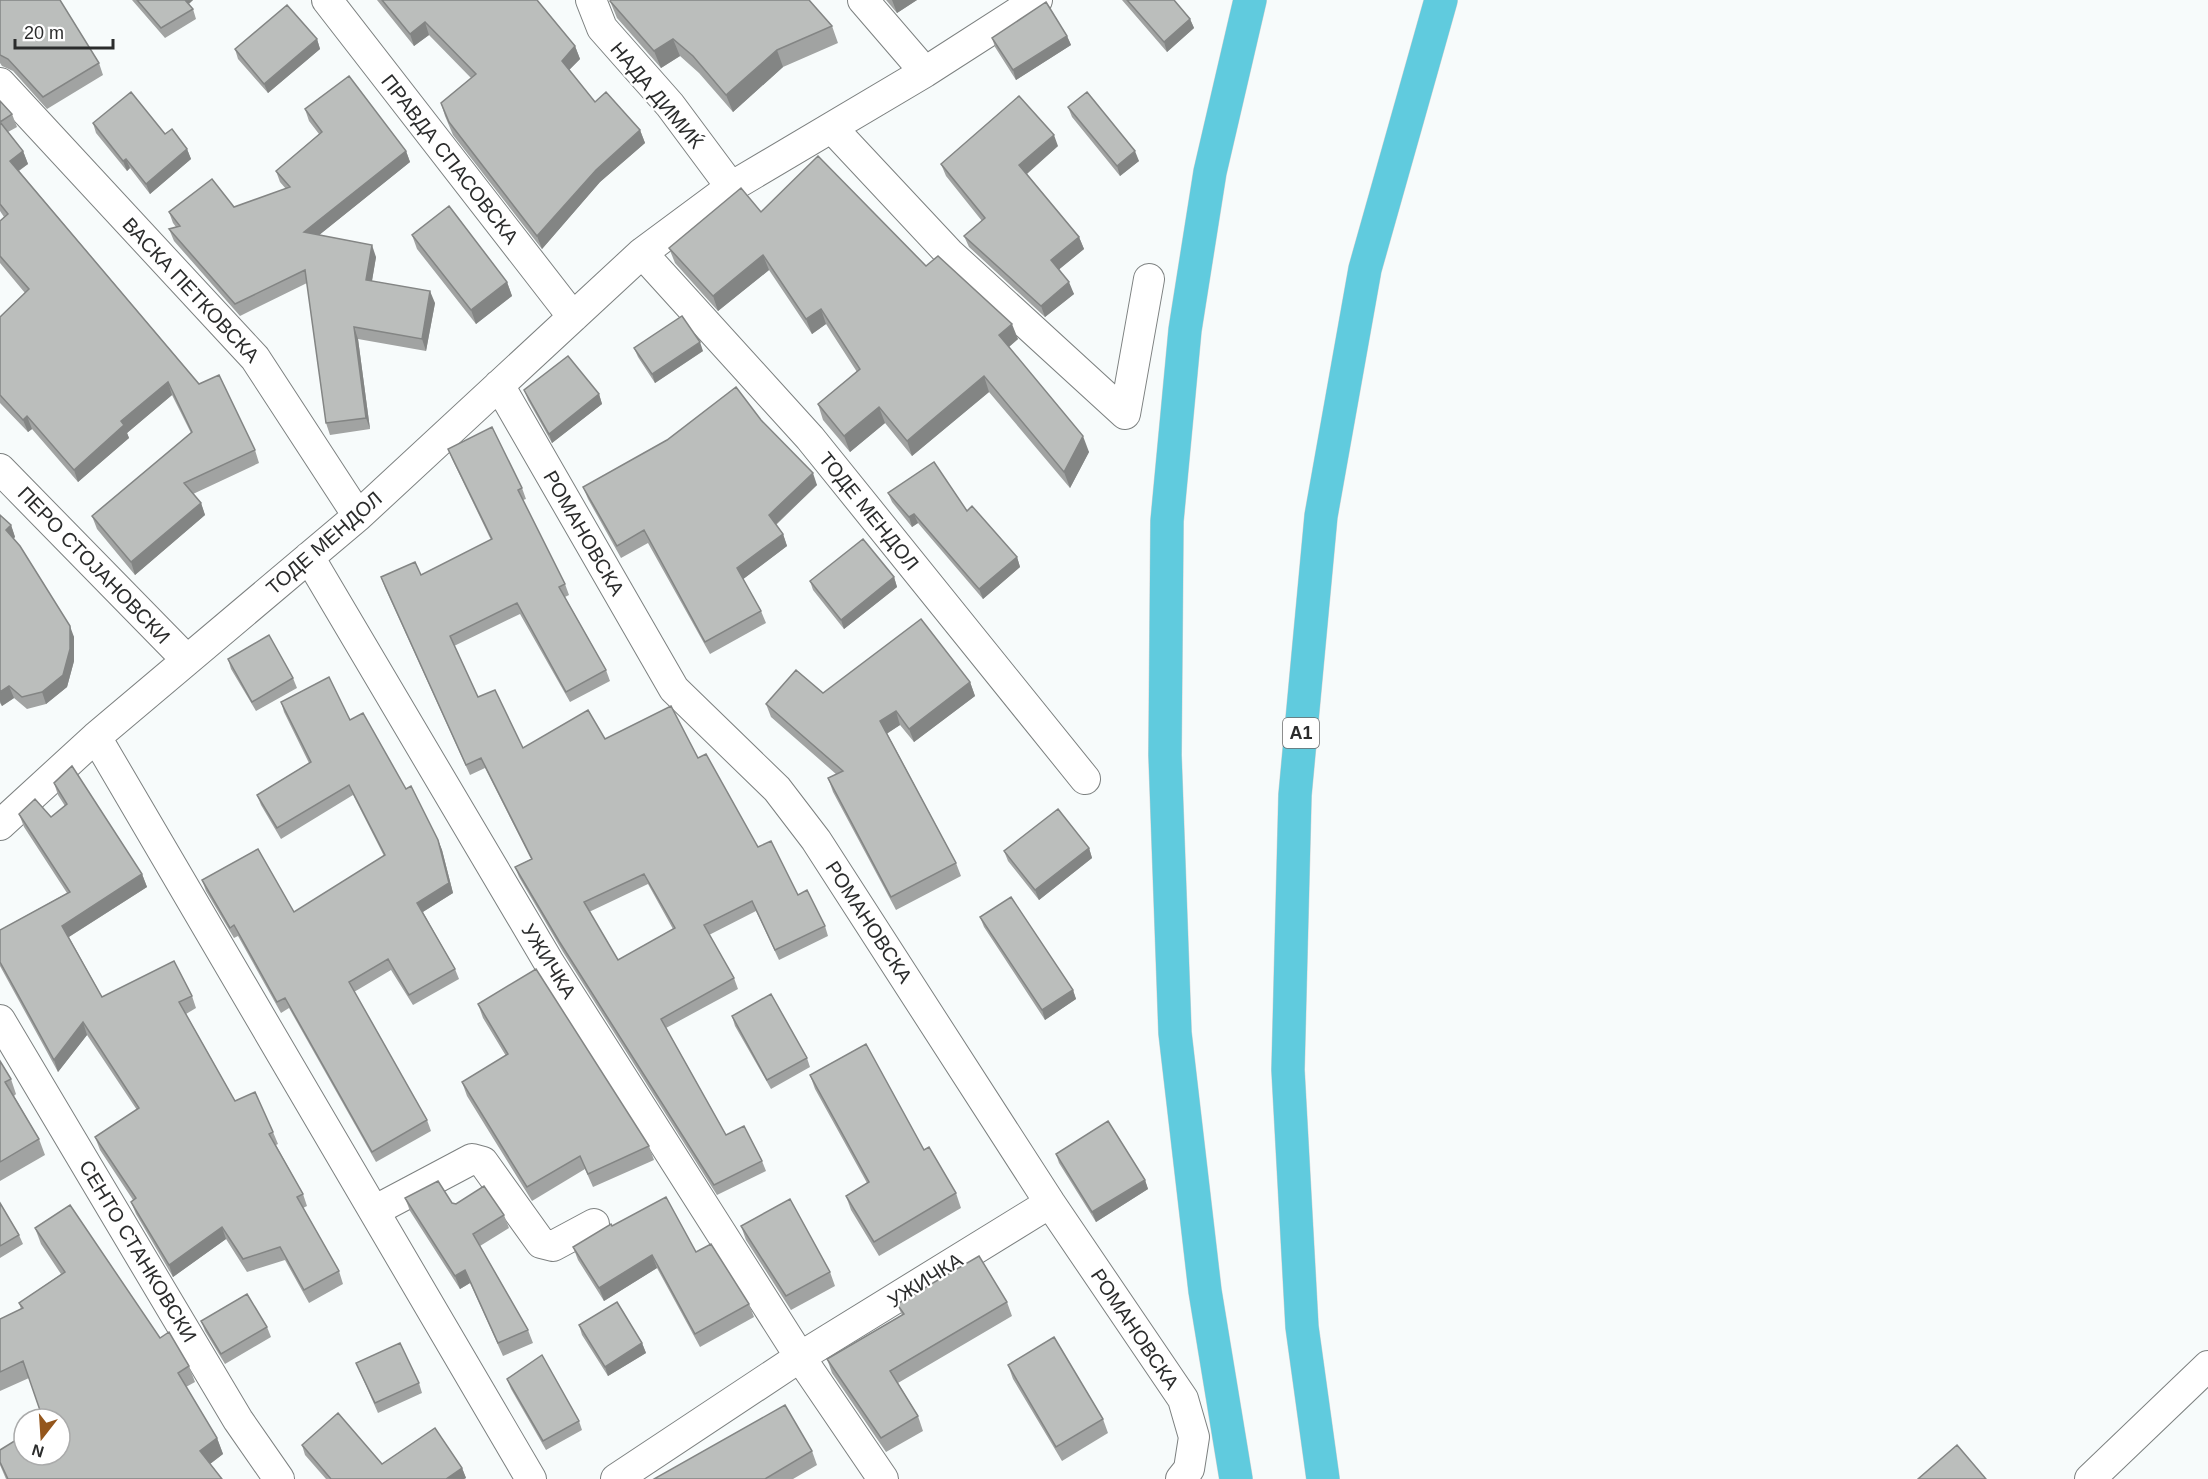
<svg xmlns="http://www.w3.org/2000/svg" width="2208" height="1479" font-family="Arial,sans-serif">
	<rect width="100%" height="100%" fill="#f7fbfb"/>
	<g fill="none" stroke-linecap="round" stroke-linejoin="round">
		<g stroke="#7d8180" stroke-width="32">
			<path id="minor" d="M327 0 573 317
				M591 0 602 28 670 105 731 187
				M863 0 925 72
				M0 83 255 358 358 516
				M832 128 949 253 1125 414 1149 279
				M642 253 810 438 1085 779
				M499 385 674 689 777 789 816 840 1050 1203 1183 1399 1194 1437 1189 1469 1181 1479
				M0 469 187 660
				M309 557 548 961 800 1357 883 1479
				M96 737 531 1479
				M0 825 96 737 358 516 642 253 731 187 925 72 1037 0
				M0 1020 238 1420 279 1479
				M374 1211 472 1159 483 1162 541 1243 553 1246 594 1224
				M616 1479 800 1357 1050 1203
				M2090 1479 2208 1366"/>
		</g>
		<g stroke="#d5d5d5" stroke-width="34">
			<path id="motorway" d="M1236 1479 1205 1291 1175 1033 1165 755 1167 521 1185 330 1210 172 1250 0
				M1323 1479 1302 1327 1288 1070 1295 795 1321 516 1365 269 1441 0"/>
		</g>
		<use href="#minor" stroke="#fff" stroke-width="30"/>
		<use href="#motorway" stroke="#60cbde" stroke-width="33"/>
	</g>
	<path fill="#a1a3a2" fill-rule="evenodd" d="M0 0 99 63 103 75 47 109 13 71 2 66 0 63Z
		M132 0H193L189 4 193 9 196 19 165 38Z
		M377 0H537L575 46 580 59 569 70 595 102 640 130 645 143 600 182 542 249 453 135 445 116 441 103 471 78 429 35 414 46Z
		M886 0H917L897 13Z
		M1122 0H1174L1190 19 1194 28 1167 52Z
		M610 1 832 26 838 43 783 67 733 112 699 73 680 56 661 68 617 18Z
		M1067 36 1071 45 1016 80 995 47 992 38Z
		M317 39 320 49 268 93 238 59 235 49Z
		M0 101 12 114 17 127 8 132 23 151 28 164 19 171 255 450 259 463 193 494 201 503 205 515 135 575 97 529 92 516 191 433 172 395 127 433 129 438 78 482 32 429 28 432 0 403V317L25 293 0 263V221L4 217 0 211Z
		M1068 107 1139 161 1120 176 1072 117Z
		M305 109 406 151 410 162 319 235 376 257 372 281 435 303 426 351 358 339 370 429 330 435 326 423 307 283 240 316 174 241 169 229 176 227 173 223 169 212 234 207 286 189 280 182 276 171 319 134 309 121Z
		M93 123 165 134 187 149 191 159 150 194 130 168 127 171 96 133Z
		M1058 146 1027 174 1079 237 1084 249 1059 269 1074 294 1045 317 969 247 964 236 982 221 946 176 941 164Z
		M761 212 926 266 1018 339 1009 347 1089 452 1070 488 989 392 912 456 885 423 850 452 823 420 818 404 857 372 826 324 812 334 769 270 718 311 675 263 669 248Z
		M412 235 507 282 512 296 476 324 417 249Z
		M634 348 703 351 655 383 638 357Z
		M524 390 599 394 602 404 552 443 528 400Z
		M761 420 817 485 776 525 783 534 787 546 743 579 761 611 766 623 710 654 648 543 621 558 588 499 583 487Z
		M448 449 522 488 526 499 523 500 565 584 569 595 565 597 606 670 610 681 570 702 520 614 454 646 478 697 523 748 605 739 698 758 758 847 825 926 828 936 779 960 756 911 709 935 734 978 738 989 666 1028 726 1135 762 1161 766 1171 717 1195 563 952 519 877 515 867 531 859 485 768 470 775 385 588 381 577 421 575 491 540 452 459ZM648 884 673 929 618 960 589 912Z
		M888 493 967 511 1017 557 1020 567 983 599 918 523 912 527 892 502Z
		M0 515 11 525 15 537 13 539 74 637V661L67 687 46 704 27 709 14 698 2 706 0 703Z
		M894 577 897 587 844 629 813 590 810 581Z
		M228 659 293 678 297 688 256 711 231 669Z
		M970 682 975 696 914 742 900 725 887 733 956 863 961 876 896 910 833 792 828 778 836 774 771 717 766 704 823 693Z
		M281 702 350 720 406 789 438 840 442 850 453 893 423 912 455 969 459 979 413 1005 391 970 354 992 427 1120 431 1131 376 1162 289 1008 281 1013 238 936 234 938 206 891 202 880 294 912 384 856 353 795 281 839 261 805 257 795 309 763 284 712Z
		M54 783 142 874 147 887 69 937 102 997 192 996 196 1008 186 1014 235 1101 273 1132 278 1144 276 1145 303 1194 307 1206 303 1208 339 1271 343 1284 309 1303 285 1260 247 1272 226 1239 173 1277 136 1214 131 1202 133 1200 100 1150 95 1137 137 1110 87 1035 58 1072 0 966V930L67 893 24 827 19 814 51 817 65 806 58 795Z
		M1089 848 1092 858 1039 900 1008 861 1004 851Z
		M980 917 1073 990 1076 999 1045 1020 984 927Z
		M478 1004 649 1146 654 1160 593 1187 585 1169 532 1201 467 1096 462 1082 506 1056 483 1018Z
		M732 1016 807 1058 810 1067 771 1089 735 1026Z
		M0 1061 11 1079 16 1094 14 1096 39 1139 45 1155 0 1181Z
		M810 1075 924 1150 956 1193 961 1208 879 1256 851 1210 846 1196 867 1183 815 1089Z
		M1056 1154 1145 1180 1148 1189 1096 1222 1059 1163Z
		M405 1198 452 1203 504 1215 509 1228 480 1246 528 1330 533 1343 503 1356 470 1283 460 1289 410 1211Z
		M0 1203 19 1235 23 1244 0 1258Z
		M612 1226 696 1252 749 1304 754 1317 700 1347 657 1268 604 1301 578 1260 573 1247Z
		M741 1226 830 1272 835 1286 791 1310 746 1240Z
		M35 1228 160 1338 189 1366 195 1382 186 1387 217 1438 223 1454 210 1464 222 1479H6L0 1465V1450L60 1455 29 1378 0 1391V1319L21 1309 19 1303 61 1274 41 1244Z
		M1007 1302 1012 1316 898 1383 918 1416 923 1431 886 1452 832 1373 827 1359 902 1315 897 1304Z
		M201 1321 267 1327 271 1337 225 1364 205 1331Z
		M579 1325 642 1343 646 1353 608 1376 582 1335Z
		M356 1363 419 1383 422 1393 378 1413Z
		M1008 1365 1103 1419 1108 1433 1062 1461 1013 1379Z
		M507 1379 579 1421 582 1430 546 1450 511 1389Z
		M302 1445 382 1464 462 1468 466 1478 464 1479H326L305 1455Z
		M812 1451 817 1465 793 1479H654Z"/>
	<path fill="#838584" d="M183 0H193L186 6Z
		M892 0H917L897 13Z
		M1190 19 1194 28 1167 52 1164 42Z
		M425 22 429 35 414 46 410 34Z
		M1067 36 1071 45 1016 80 1013 70Z
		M317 39 320 49 268 93 264 84Z
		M673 39 680 56 661 68 654 51Z
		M575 46 580 59 566 73 562 61Z
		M777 50 783 67 733 112 726 95Z
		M640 130 645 143 600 182 542 249 537 236 596 170Z
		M1054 135 1058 146 1023 177 1019 165Z
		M187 149 191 159 150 194 146 184Z
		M23 151 28 164 15 173 10 161Z
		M406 151 410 162 308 244 304 232Z
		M1135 151 1139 161 1120 176 1117 166Z
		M126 159 130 168 127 171 123 161Z
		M1079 237 1084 249 1056 272 1051 260Z
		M372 245 376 257 370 292 366 280Z
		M763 255 769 270 718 311 713 296Z
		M507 282 512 296 476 324 471 310Z
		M1069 282 1074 294 1045 317 1041 306Z
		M430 291 435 303 426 351 422 339Z
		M821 309 826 324 812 334 806 319Z
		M1012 324 1018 339 1004 351 999 335Z
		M354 327 358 339 370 429 366 418Z
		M700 342 703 351 655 383 652 374Z
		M984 376 989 392 912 456 907 441Z
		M168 382 172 395 127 433 129 438 78 482 74 470 121 421Z
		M599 394 602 404 552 443 549 434Z
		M879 407 885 423 850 452 844 436Z
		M27 416 32 429 28 432 23 420Z
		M1083 436 1089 452 1070 488 1064 472Z
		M813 473 817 485 773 527 769 515Z
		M201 503 205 515 135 575 131 562Z
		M914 514 918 523 912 527 909 517Z
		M11 525 15 537 10 542 6 530Z
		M783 534 787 546 742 580 737 568Z
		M1017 557 1020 567 983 599 979 589Z
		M894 577 897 587 844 629 841 620Z
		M70 626 74 637V661L67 687 46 704 42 692Z
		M970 682 975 696 914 742 909 729Z
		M9 686 14 698 2 706 0 701V692Z
		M896 711 900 725 885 735 880 721Z
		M438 840 442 850 453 893 421 913 417 903Z
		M1089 848 1092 858 1039 900 1035 890Z
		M142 874 147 887 67 938 62 926Z
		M1073 990 1076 999 1045 1020 1042 1010Z
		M83 1022 87 1035 58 1072 54 1060Z
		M1145 1180 1148 1189 1096 1222 1092 1212Z
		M222 1227 226 1239 173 1277 169 1265Z
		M652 1255 657 1268 604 1301 599 1288Z
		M465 1270 470 1283 460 1289 455 1276Z
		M642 1343 646 1353 608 1376 605 1367Z
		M217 1438 223 1454 206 1467 200 1451Z
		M462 1468 466 1478 464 1479H446Z"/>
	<path fill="#bbbebc" stroke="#838584" stroke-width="1.5" fill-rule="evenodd" d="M0 0H60L99 63 43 97 8 59 0 55Z
		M137 0H185L193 9 161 28Z
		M382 0H537L575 46 562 61 595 102 606 92 640 130 596 170 537 236 449 122 441 103 476 74 425 22 410 34Z
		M611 0H809L832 26 777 50 726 95 693 56 673 39 654 51 610 1Z
		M1127 0H1174L1190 19 1164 42Z
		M1046 2 1067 36 1013 70 992 38Z
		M287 5 317 39 264 84 235 49Z
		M349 76 406 151 304 232 372 245 366 280 430 291 422 339 354 327 366 418 326 423 305 270 235 304 169 229 180 226 169 212 212 179 234 207 290 187 276 171 322 132 305 109Z
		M131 92 165 134 172 129 187 149 146 184 126 159 123 161 93 123Z
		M1087 92 1135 151 1117 166 1068 107Z
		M1019 96 1054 135 1019 165 1079 237 1051 260 1069 282 1041 306 964 236 985 218 941 164Z
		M0 101 12 114 0 122Z
		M0 122 23 151 10 161 199 384 219 375 255 450 184 483 201 503 131 562 92 516 192 432 168 382 121 421 124 425 74 470 27 416 23 420 0 395V317L29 289 0 256V221L8 214 0 204Z
		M818 156 926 266 938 256 1012 324 999 335 1083 436 1064 472 984 376 907 441 879 407 844 436 818 404 860 369 821 309 806 319 763 255 713 296 669 248 741 188 761 212Z
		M449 206 507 282 471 310 412 235Z
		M682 316 700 342 652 374 634 348Z
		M568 356 599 394 549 434 524 390Z
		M736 387 761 420 813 473 769 515 783 534 737 568 761 611 705 642 644 530 617 546 583 487 667 440Z
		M492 427 522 488 518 490 565 584 559 587 606 670 566 692 517 603 450 636 478 697 495 690 523 748 588 710 605 739 671 706 698 758 706 754 758 847 771 841 798 895 807 890 825 926 775 950 752 901 704 925 734 978 661 1019 726 1135 744 1126 762 1161 714 1185 559 941 515 867 532 859 481 758 466 765 381 577 415 562 421 575 492 539 448 449ZM644 874 675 928 618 960 584 902Z
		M934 462 967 511 972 506 1017 557 979 589 914 514 909 517 888 493Z
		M0 515 11 525 6 530 20 546 70 626V649L63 675 42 692 22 697 9 686 0 692Z
		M863 539 894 577 841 620 810 581Z
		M921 619 970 682 909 729 896 711 880 721 956 863 891 897 828 778 843 771 766 704 796 670 823 693Z
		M269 635 293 678 252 702 228 659Z
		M329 677 350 720 363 713 406 789 411 786 438 840 449 883 417 903 455 969 409 995 388 959 349 982 427 1120 372 1152 285 998 277 1002 234 925 230 928 202 880 258 849 294 912 385 855 349 785 277 828 257 795 311 762 281 702Z
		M72 766 142 874 62 926 102 997 174 961 192 996 179 1002 235 1101 255 1092 273 1132 269 1134 303 1194 297 1197 339 1271 304 1290 280 1247 243 1259 222 1227 169 1265 131 1202 136 1198 95 1137 139 1108 83 1022 54 1060 0 962V930L70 892 19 814 35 799 51 817 67 804 54 783Z
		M1058 809 1089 848 1035 890 1004 851Z
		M1011 897 1073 990 1042 1010 980 917Z
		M536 969 649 1146 588 1174 580 1156 527 1187 462 1082 508 1054 478 1004Z
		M771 994 807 1058 767 1080 732 1016Z
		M866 1044 924 1150 929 1147 956 1193 874 1242 846 1196 869 1182 810 1075Z
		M0 1061 11 1079 5 1082 39 1139 0 1162Z
		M1108 1121 1145 1180 1092 1212 1056 1154Z
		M438 1181 452 1203 456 1204 484 1186 504 1215 473 1234 528 1330 498 1343 465 1270 455 1276 405 1198Z
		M666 1197 696 1252 711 1244 749 1304 695 1334 652 1255 599 1288 573 1247 611 1224 612 1226Z
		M790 1199 830 1272 786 1296 741 1226Z
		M0 1203 19 1235 0 1246Z
		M70 1205 160 1338 169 1332 189 1366 178 1373 217 1438 200 1451 222 1479H8L0 1462V1450L24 1435V1455H60V1419H43L23 1361 0 1372V1319L23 1308 19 1303 65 1272 35 1228Z
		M979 1256 1007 1302 890 1371 918 1416 881 1438 827 1359 904 1314 897 1304Z
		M247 1294 267 1327 221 1354 201 1321Z
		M617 1302 642 1343 605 1367 579 1325Z
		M1054 1337 1103 1419 1056 1447 1008 1365Z
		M400 1343 419 1383 375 1403 356 1363Z
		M542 1355 579 1421 543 1441 507 1379Z
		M785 1405 812 1451 765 1479H654Z
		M338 1413 382 1464 435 1428 462 1468 446 1479H331L302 1445Z
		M1957 1445 1986 1479H1918Z"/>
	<g text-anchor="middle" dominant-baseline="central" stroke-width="4.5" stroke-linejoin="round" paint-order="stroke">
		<rect fill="#fff" stroke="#6b6b6b" stroke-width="1.5" x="1283" y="718" width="36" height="30" rx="4.5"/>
		<g font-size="18" font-weight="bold" fill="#2b2c2c">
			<text x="1301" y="733">A1</text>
		</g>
		<g font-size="20" fill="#2b2c2c" stroke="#fff">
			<text transform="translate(657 95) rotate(50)">НАДА ДИМИЌ</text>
			<text transform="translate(450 159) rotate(52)">ПРАВДА СПАСОВСКА</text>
			<text transform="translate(191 290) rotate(47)">ВАСКА ПЕТКОВСКА</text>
			<text transform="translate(869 511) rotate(51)">ТОДЕ МЕНДОЛ</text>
			<text transform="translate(584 533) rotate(60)">РОМАНОВСКА</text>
			<text transform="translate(324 543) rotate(-41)">ТОДЕ МЕНДОЛ</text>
			<text transform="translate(94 565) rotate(46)">ПЕРО СТОЈАНОВСКИ</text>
			<text transform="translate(869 922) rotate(57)">РОМАНОВСКА</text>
			<text transform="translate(549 961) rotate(58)">УЖИЧКА</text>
			<text transform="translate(138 1251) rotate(59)">СЕНТО СТАНКОВСКИ</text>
			<text transform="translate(925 1280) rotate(-32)">УЖИЧКА</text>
			<text transform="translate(1135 1329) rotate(56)">РОМАНОВСКА</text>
		</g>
	</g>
	<g transform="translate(42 1437) rotate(197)"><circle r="28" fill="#ffffff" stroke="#aaabab" stroke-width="1.5"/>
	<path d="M0-4.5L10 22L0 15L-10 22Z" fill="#94561c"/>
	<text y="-9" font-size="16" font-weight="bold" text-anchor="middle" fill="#2b2c2c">N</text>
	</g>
	<path d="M15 39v9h98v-9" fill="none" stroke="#2b2c2c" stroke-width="3"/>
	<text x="24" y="39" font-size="18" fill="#2b2c2c" stroke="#ffffff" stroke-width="4.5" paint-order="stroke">20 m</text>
</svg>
